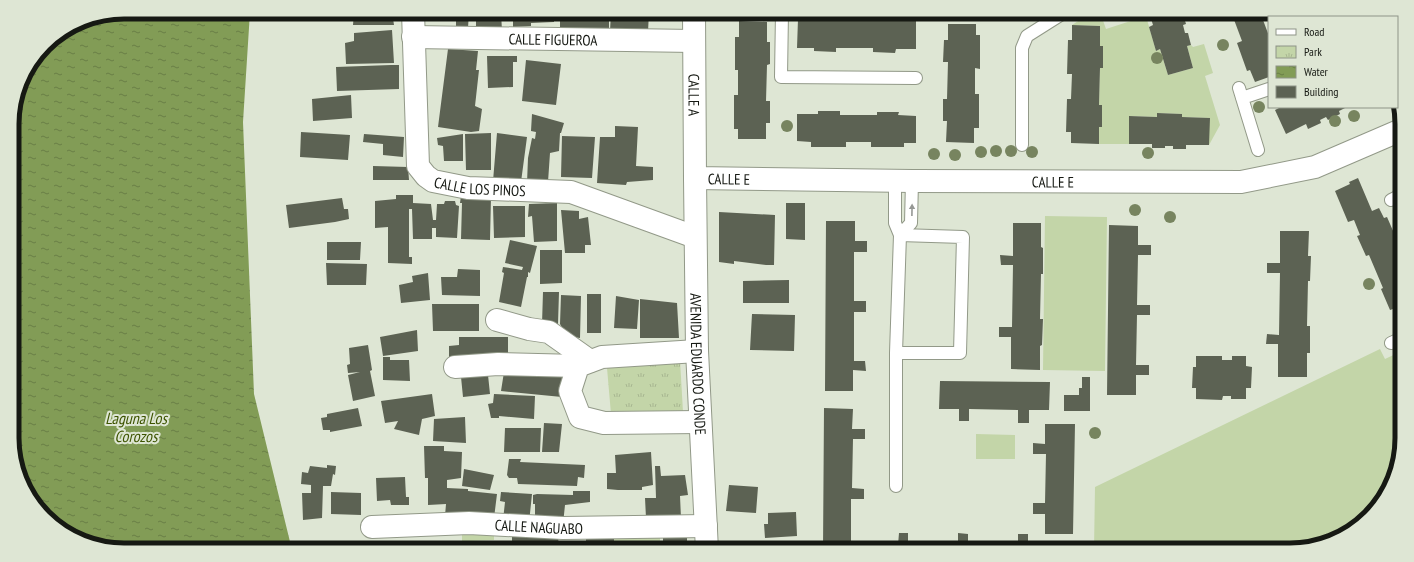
<svg xmlns="http://www.w3.org/2000/svg" width="1414" height="562" font-family="'PT Sans Narrow',sans-serif">
	<defs>
		<pattern id="park-tufts" width="24" height="20" patternUnits="userSpaceOnUse"><rect width="24" height="20" fill="#c3d5a8"/><path d="M3 7l-1-3M5 7V3M7 7l1-3M15 17l-1-3M17 17v-4M19 17l1-3" fill="none" stroke="#a7b690"/></pattern>
		<pattern id="water-ripples" width="26" height="14" patternUnits="userSpaceOnUse"><rect width="26" height="14" fill="#829c56"/><path d="M2 4q2-2 4 0t4 0M15 11q2-2 4 0t4 0" fill="none" stroke="#697e46"/></pattern>
	</defs>
	<rect width="100%" height="100%" fill="#dee6d4"/>
	<path fill="#c3d5a8" d="M934 12H978V17H934Z
		M1092 12H1100L1106 29 1146 16 1156 51 1160 49 1168 75 1193 68 1187 46 1191 45 1193 47 1204 44 1213 73 1205 76 1220 125 1209 145V118L1182 117V114L1157 113V117L1129 116V144H1099V127L1102 126V105H1099L1100 68H1103V46H1100V26L1072 25Z
		M1045 216 1107 217 1105 371 1043 370Z
		M1380 349 1385 359 1402 351V438L1396 474 1358 527 1297 550H1094L1095 487Z
		M976 434 1015 435V459H976Z
		M494 533V540L469 541V550H462V534Z
		M611 535H660V550H611Z"/>
	<path fill="url(#park-tufts)" d="M680 360 683 412 611 414 607 368Z"/>
	<path fill="url(#water-ripples)" d="M124 12H250L243 122 254 394 292 550H124L88 544 40 512 14 460 12 116 23 75 50 40 81 20Z"/>
	<path fill="#5c6253" d="M354 12H392L394 25H353Z
		M424 12H469L468 28H456V14H446L445 19 424 18Z
		M476 12H501L502 31H475V26H476Z
		M513 12H554V22L531 23V26L513 27Z
		M560 12H609V32L560 30Z
		M611 12H649L648 32 610 31Z
		M1149 12H1177L1178 15 1183 14 1186 24 1183 25 1185 33H1188L1191 45 1187 46 1193 68 1168 75 1160 49 1156 51 1149 27 1153 25Z
		M1229 12H1260L1269 36V77L1255 82 1250 70 1247 71 1237 43 1242 41 1233 17 1231 19Z
		M809 16H842V21H867V16H902V21H916V49H896L895 53 873 52V48H836V52L814 51V48H797L798 19 809 20Z
		M739 21 767 22V42H770V64L767 65 766 101H770V123H766V139H738V129H734V95H738V70H735V37H739Z
		M948 24H976V35H980V69L975 68V94H979V128H974V143L946 142 947 121H943V99H947L948 62H943L944 40H948Z
		M1072 25 1100 26V46H1103V68H1100L1099 105H1102V127H1099V144L1071 143V132H1066L1067 99H1071L1072 74H1067L1068 40H1072Z
		M392 30 394 63 346 64 345 43 354 41V33Z
		M448 49 478 51 476 70H479L475 106 482 109 479 131 471 132 438 127Z
		M487 56H517V62H513V87L488 88Z
		M526 60 561 64 556 105 522 101Z
		M391 65H399V89L337 91 336 67Z
		M351 95 352 118 313 121 312 99Z
		M1281 107H1347L1339 111 1340 114 1328 120 1326 117 1320 120 1321 123 1308 129 1306 124 1286 134 1275 110Z
		M818 111H840V115H877V112H899L898 115 916 116V143H904V147H871V142H846V147H811V142L797 141V114H818Z
		M1157 113 1182 114V117L1210 118 1209 145H1186V149H1173V146H1165V148H1152V144H1129V116L1157 117Z
		M532 114 564 123 561 133H560L559 151 550 153 548 182 527 183 528 158 532 138 535 139 536 132 531 131Z
		M615 126 638 127 636 166 653 167V180L627 182 626 185 597 183 600 137H615Z
		M301 132 350 135 348 160 300 157Z
		M491 133V170H466L465 134Z
		M497 133 527 137 521 182 493 181Z
		M364 134 404 137 403 157 383 155V144L363 142Z
		M463 134V161H444L443 146 438 145 437 138Z
		M562 136 595 137 592 178 561 177Z
		M373 166 408 167 409 180H373Z
		M1358 178 1372 211 1379 208 1384 218 1387 217 1400 247 1396 249 1401 260 1402 329 1393 309 1390 310 1381 289 1383 288 1369 255 1366 256 1357 236 1360 235 1354 220 1348 222 1335 191 1350 184 1349 182Z
		M396 195H413V203L431 204 433 220H436L437 204H444L445 201H455L456 205 459 206 457 238 436 237V228H432V239H413L412 209H409V257H412V264L388 263V227L375 228V201L396 199Z
		M461 196 491 197 490 240 461 239 462 203H460Z
		M342 198 344 209H348L349 219 335 222 289 228 286 205Z
		M557 203V241L534 242 532 216 528 217 529 204Z
		M786 203H805V240L786 239Z
		M493 206H525V237L494 238Z
		M561 210 579 211V219L588 217 591 245H585V253H565Z
		M719 212 775 215 774 265H766L734 261V264L719 262Z
		M826 221H855V241H867V252H854V301H866V312H854V361H865L866 371 853 370V391H825Z
		M1013 223H1041V247L1043 248V274H1041L1040 319H1043L1042 345 1040 346V370L1011 369V337H999V327H1012L1013 265H1001L1000 255 1013 256Z
		M1109 225 1138 226V245H1151V255H1138L1137 305H1150V315H1137L1136 365H1149V375H1136V395H1107Z
		M1280 231H1309L1308 256H1311L1310 281H1308L1307 326H1310V353H1307V377H1278V344H1266L1267 334 1279 335 1280 273H1267V263H1280Z
		M510 240 537 246 530 273 528 272V277H527L521 307 499 302 504 273 502 272 503 267 522 270 523 267 505 263Z
		M327 242H361L360 260H327Z
		M540 250H562V283L540 284Z
		M326 263 367 264 366 285H327Z
		M458 269 480 270V296L442 295 441 277H457Z
		M428 273 430 300 401 303 399 285 413 282 412 276Z
		M789 280V303H743V281Z
		M543 292H559L558 324H542Z
		M587 294H601V333H587Z
		M561 295 581 296 580 338 573 337 564 331 560 324Z
		M616 296 639 300 637 329 614 328Z
		M640 299 677 303 679 338H640Z
		M432 304H479V331H433Z
		M752 314 795 315 794 351 750 350Z
		M417 330 418 351 383 356 380 337Z
		M459 337H508V359L449 360V346L459 345Z
		M368 345 372 370 370 371 375 396 353 401 348 375 360 372 348 373 347 365 350 364 349 348Z
		M1196 356H1222V360H1232V356H1246V366L1252 367 1251 388H1246V399H1231V396H1223L1222 400 1196 399V388H1192L1193 367H1196Z
		M383 357H390V360H409L410 381 383 380Z
		M504 372 563 374 562 397 501 391Z
		M488 375 490 394 463 397 461 377Z
		M1082 377H1090V411H1064V395H1079V388H1082Z
		M940 381 1050 382 1049 410H1029V423H1018V410L969 409V421H959V409H939Z
		M432 394 435 416 422 419 419 435 394 429 398 421 385 423 381 401Z
		M494 394 535 396 534 419 499 416V418H491L488 404 493 403Z
		M358 408 362 426 330 432V430H323L321 418 327 417V414Z
		M824 408 853 409 852 429H865V439H853L852 488 864 489V499H851V548L860 549V550H823Z
		M465 417 466 443 433 441 434 419Z
		M544 423 562 424 559 452H542Z
		M1045 424H1075L1073 534H1045V514H1033V503H1045L1046 454H1033V443L1045 444Z
		M505 428H541L540 452H504Z
		M424 446H444V451L462 452 461 478 447 480V488L468 489V491L497 494 494 518 445 516 446 504 428 505V478H425Z
		M651 452 653 485 642 487V490H618L607 489V473H616L615 455Z
		M509 459H521L520 462 585 465 584 478 578 477 577 486 518 484 517 478H509L507 475Z
		M327 465 336 466 335 475 333 474 331 486H323L322 518 303 520 302 493H311V485L301 484 302 472 308 473 310 466 327 468Z
		M655 466H660L661 476 685 475 688 495 680 496 681 518H646L645 498H656Z
		M464 469 494 475 490 490 462 486Z
		M405 477 406 497H409V505H391L390 500 377 501 376 478Z
		M729 485 758 487 756 513 726 511Z
		M573 491H590V502L565 505 563 524 535 522V504H533V495L537 494 573 495Z
		M331 492 361 493V515L331 514Z
		M501 492 532 494 529 523 503 520 505 502 500 501Z
		M796 512 797 536 765 538 764 524H768V513Z
		M512 533 558 535 559 550H512Z
		M899 533H908V546H958V533L968 534V546L1018 547V534H1028V547L1048 548V550H878V545H898Z
		M614 536V550H586V537Z
		M663 536H687V550H663Z
		M353 542 354 550H318V548Z
		M507 542 508 550H484V543Z
		M728 542 747 543V550H728Z
		M461 543 462 550H439V546Z"/>
	<g fill="none" stroke-linecap="round" stroke-linejoin="round">
		<g stroke="#929988" stroke-width="14">
			<path id="service" d="M782 12 781 77 916 78
				M1302 14 1303 17
				M1239 88 1258 150
				M1242 98 1269 89
				M1022 145V48L1027 36 1065 12
				M895 181V223L900 235 896 353V486
				M1391 200 1401 195
				M900 235 911 223 912 181
				M1391 343 1402 338
				M896 353H960L963 237 900 235"/>
		</g>
		<g stroke="#929988" stroke-width="24">
			<g id="minor">
				<path id="s1" d="M413 12 418 166 426 176 433 181 468 188 571 192 695 237"/>
				<path id="s2" d="M694 12 695 178 912 181 1241 182 1315 167 1401 130"/>
				<path id="s3" d="M413 37 694 41"/>
				<path d="M497 320 529 329 549 332 590 361"/>
				<path d="M697 351 602 357 578 366 570 391 580 417 604 423 699 422"/>
				<path d="M455 367 498 364 578 366"/>
				<path id="s4" d="M372 527 469 523 563 528 706 526"/>
			</g>
		</g>
		<g stroke="#929988" stroke-width="24">
			<g id="tertiary">
				<path id="s5" d="M695 178 697 351 707 550"/>
			</g>
		</g>
		<use href="#service" stroke="#fff" stroke-width="12"/>
		<use href="#minor" stroke="#fff" stroke-width="22"/>
		<use href="#tertiary" stroke="#fff" stroke-width="22"/>
	</g>
	<g fill="#77845f">
		<circle cx="1223" cy="45" r="6"/>
		<circle cx="1157" cy="58" r="6"/>
		<circle cx="1259" cy="107" r="6"/>
		<circle cx="1354" cy="116" r="6"/>
		<circle cx="1335" cy="121" r="6"/>
		<circle cx="787" cy="126" r="6"/>
		<circle cx="996" cy="151" r="6"/>
		<circle cx="1011" cy="151" r="6"/>
		<circle cx="981" cy="152" r="6"/>
		<circle cx="1032" cy="152" r="6"/>
		<circle cx="1148" cy="153" r="6"/>
		<circle cx="934" cy="154" r="6"/>
		<circle cx="955" cy="155" r="6"/>
		<circle cx="1135" cy="210" r="6"/>
		<circle cx="1170" cy="217" r="6"/>
		<circle cx="1369" cy="284" r="6"/>
		<circle cx="1095" cy="433" r="6"/>
	</g>
	<defs><path id="oneway-solid" d="M-6-.8H1V-3.2L6.5 0L1 3.2V.8H-6Z"/></defs>
	<use fill="#969895" href="#oneway-solid" transform="translate(912 210) rotate(-89)"/>
	<g text-anchor="middle" dominant-baseline="central" stroke-width="4" stroke-linejoin="round" paint-order="stroke">
		<g font-size="15" fill="#161913" stroke="#dee6d4">
			<text stroke="none"><textPath href="#s3" startOffset="140">CALLE FIGUEROA</textPath></text>
			<text stroke="none"><textPath href="#s2" startOffset="83">CALLE A</textPath></text>
			<text stroke="none"><textPath href="#s2" startOffset="200">CALLE E</textPath></text>
			<text stroke="none"><textPath href="#s2" startOffset="524">CALLE E</textPath></text>
			<text stroke="none"><textPath href="#s1" startOffset="223">CALLE LOS PINOS</textPath></text>
			<text stroke="none"><textPath href="#s5" startOffset="186">AVENIDA EDUARDO CONDE</textPath></text>
			<text stroke="none"><textPath href="#s4" startOffset="167">CALLE NAGUABO</textPath></text>
		</g>
		<g font-size="16" font-style="italic" fill="#3d5401" stroke="#dee6d4">
			<text x="136" y="418">Laguna Los<tspan x="136" dy="18">Corozos</tspan></text>
		</g>
	</g>
	<path d="M0 0H1414V562H0ZM124 19H1290A105 105 0 0 1 1395 124V438A105 105 0 0 1 1290 543H124A105 105 0 0 1 19 438V124A105 105 0 0 1 124 19Z" fill="#dee6d4" fill-rule="evenodd"/>
	<path fill="none" stroke="#161913" stroke-width="5" d="M124 19H1290A105 105 0 0 1 1395 124V438A105 105 0 0 1 1290 543H124A105 105 0 0 1 19 438V124A105 105 0 0 1 124 19Z"/>
	<rect x="1268" y="16" width="130" height="92" fill="#dee6d4" stroke="#8e9487"/>
	<rect x="1276" y="29" width="20" height="6" fill="#ffffff" stroke="#8e9487"/>
	<text x="1304" y="36" font-size="12" fill="#161913">Road</text>
	<rect x="1276" y="46" width="20" height="12" fill="url(#park-tufts)" stroke="#8e9487"/>
	<text x="1304" y="56" font-size="12" fill="#161913">Park</text>
	<rect x="1276" y="66" width="20" height="12" fill="url(#water-ripples)" stroke="#8e9487"/>
	<text x="1304" y="76" font-size="12" fill="#161913">Water</text>
	<rect x="1276" y="86" width="20" height="12" fill="#5c6253" stroke="#8e9487"/>
	<text x="1304" y="96" font-size="12" fill="#161913">Building</text>
</svg>
